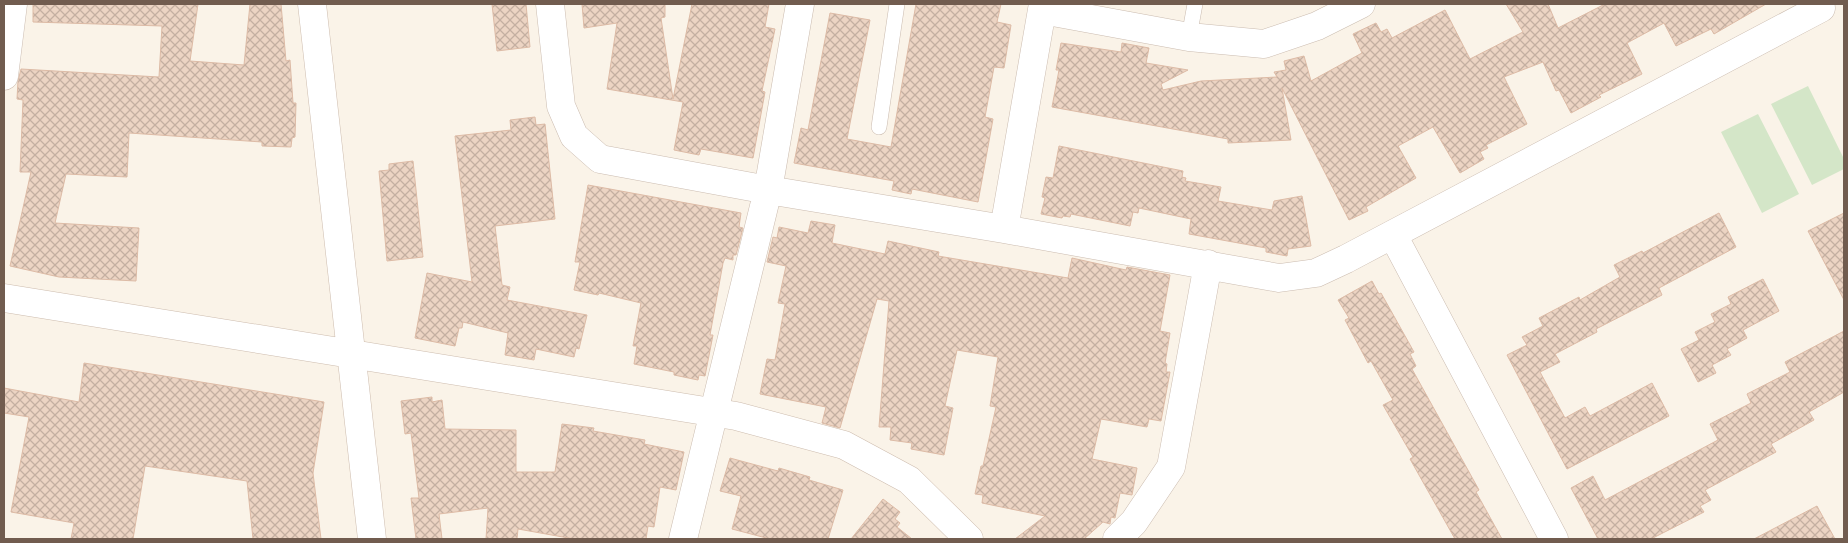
<svg xmlns="http://www.w3.org/2000/svg" width="1848" height="543" font-family="'Exo 2',sans-serif">
	<defs>
		<pattern id="building-cross-hatch" width="8" height="8" patternUnits="userSpaceOnUse" patternTransform="scale(1.25)"><rect width="8" height="8" fill="#ecd4c3"/><path d="M0 0l8 8M0 8l8-8" fill="none" stroke="#c4afa1"/></pattern>
	</defs>
	<rect width="100%" height="100%" fill="#faf3e8"/>
	<path fill="#d4e6c8" d="M1808 86 1844 159V169L1812 185 1771 104Z
		M1758 114 1799 194 1762 213 1721 132Z"/>
	<path fill="url(#building-cross-hatch)" stroke="#ddbba6" d="M33 4H198L190 61 244 65 250 4H281L286 61 290 60 293 103H296L295 137 292 138 291 147 262 146V142L129 133 127 177 66 174 55 223 139 228 136 281 59 277 10 266 31 172H20L23 100 17 99 18 81 21 69 159 77 162 26 33 22Z
		M492 4H526L530 47 497 51Z
		M582 4H665V17L661 18 673 99 692 4H769L765 27 775 29 762 91 765 92 753 158 701 149 699 155 674 150 683 102 607 89 617 23 584 28Z
		M916 4H1001L997 22 1011 25 1004 68 994 67 985 117 993 119 978 202 912 189 911 194 892 190 894 181 794 163 801 128 808 130 830 13 870 20 847 139 891 147Z
		M1506 4H1548L1558 28 1605 4H1766L1714 34 1711 29 1676 46 1664 23 1627 43 1642 74 1599 95 1601 97 1571 113 1559 90 1556 91 1543 62 1504 77 1527 124 1486 145 1488 148 1480 152 1484 159 1460 173 1433 127 1398 146 1416 178 1366 207 1368 211 1349 220 1282 88 1291 140 1228 143V139L1052 107 1059 70H1056L1061 43 1121 52 1122 43 1149 48 1146 63 1188 70 1161 84 1163 90 1201 81 1277 77 1274 72 1286 70 1284 61 1304 56 1311 81 1362 53 1353 34 1376 23 1381 32 1387 29 1392 38 1445 10 1470 59 1523 32Z
		M535 117 536 125 545 124 555 219 495 226 502 285 510 287 507 300 587 315 579 349 576 348 574 357 536 349 534 360 505 355 508 333 463 322 462 328H459L455 346 415 338 427 273 472 282 455 136 511 130 510 120Z
		M1059 146 1183 171 1182 177 1186 178 1185 181 1221 187 1218 201 1272 210 1274 201 1302 196 1311 246 1288 249 1287 256 1266 252V248L1189 234 1191 219 1139 208 1138 213 1133 212 1130 226 1071 214 1070 217 1063 216 1062 218 1041 214 1045 198 1042 197 1046 177 1053 178Z
		M413 161 423 257 387 261 379 171 389 170V164Z
		M588 185 741 213 739 227 743 228 736 255H733V260L725 258 723 263 710 335H713L705 376 699 375 698 380 674 375V372L634 364 637 346H633L641 303 599 293 598 295 574 290 580 262H575Z
		M1719 213 1736 247 1659 288 1662 295 1596 329 1597 332 1555 354 1560 362 1540 372 1565 418 1585 407 1590 416 1652 383 1669 416 1567 469 1507 355 1527 345 1522 337 1543 326 1539 318 1579 297 1580 300 1620 277 1614 265 1642 251 1643 253Z
		M1844 213V300L1808 231Z
		M811 221 835 225 832 243 885 254 888 241 939 252 938 256 1068 278 1072 258 1126 270 1127 267 1170 275 1160 331 1170 333 1165 363 1167 364 1166 372H1170L1161 421 1149 419 1147 427 1101 419 1092 459 1137 468 1132 495 1120 493 1115 518 1111 517 1110 524 1103 522 1084 539H1015L1045 516 982 503 983 495 975 494 981 466H983L996 407 990 406 998 357 957 350 945 406 953 408 944 455 911 449 912 443 890 440 891 427H879L889 301 877 299 840 428 822 423 826 407 760 394 767 359 775 360 785 304 778 303 786 266 767 262 773 237 777 238 779 227 808 233Z
		M1763 279 1779 311 1743 330 1747 338 1727 349 1731 355 1712 365 1716 373 1698 382 1681 349 1699 340 1695 332 1715 322 1711 314 1731 304 1728 297Z
		M1372 281 1379 294 1381 293 1414 352 1410 354 1416 366 1412 369 1479 490 1476 492 1502 539H1455L1410 459 1413 457 1383 405 1393 400 1371 361 1368 363 1345 320 1349 318 1338 300Z
		M1844 331V392L1809 412 1814 420 1771 444 1776 452 1705 490 1711 500 1700 506 1704 512 1651 539H1598L1571 488 1593 476 1605 500 1718 440 1710 424 1751 403 1747 394 1790 372 1785 362Z
		M84 363 324 402 313 473 321 539H253L247 481 145 466 133 539H71L74 523 11 512 29 417 4 413V388L79 402Z
		M432 397V402L442 400 445 429 516 430V472H555L562 424 594 428 593 431 645 440 644 444 684 452 676 490 660 487 654 527 648 526 646 539H574L518 529 517 539H486L488 508 439 514 442 539H416L411 498H419L411 433 405 434 401 401Z
		M730 458 778 471 779 468 810 477 809 480 843 490 828 539H770L732 529 741 496 720 491Z
		M883 499 900 512 895 519 900 523 897 527 912 539H851Z
		M1817 506 1835 539H1754Z"/>
	<g fill="none" stroke-linecap="round" stroke-linejoin="round">
		<g stroke="#cbbcb0" stroke-width="16">
			<path id="lane" d="M1189 37 1195 4
				M879 127 897 4"/>
		</g>
		<g stroke="#cbbcb0" stroke-width="29">
			<path id="street" d="M550 4 561 106 574 136 600 159 768 190 1004 229 1279 278 1316 273 1346 259 1821 8 1819 4
				M1042 10 1189 37 1264 44 1317 26 1361 4
				M4 76 13 4
				M1004 229 1043 4
				M1393 235 1554 539
				M683 539 768 190 800 4
				M1117 539 1134 522 1171 467 1208 264"/>
		</g>
		<g stroke="#cdbcae" stroke-width="29">
			<path id="secondary" d="M312 4 372 539
				M4 298 736 416 844 445 909 480 969 539"/>
		</g>
		<use href="#lane" stroke="#fff" stroke-width="15"/>
		<use href="#street" stroke="#fff" stroke-width="28"/>
		<use href="#secondary" stroke="#fff" stroke-width="28"/>
	</g>
	<rect width="1848" height="543" fill="none" stroke="#715c4f" stroke-width="10"/>
</svg>
